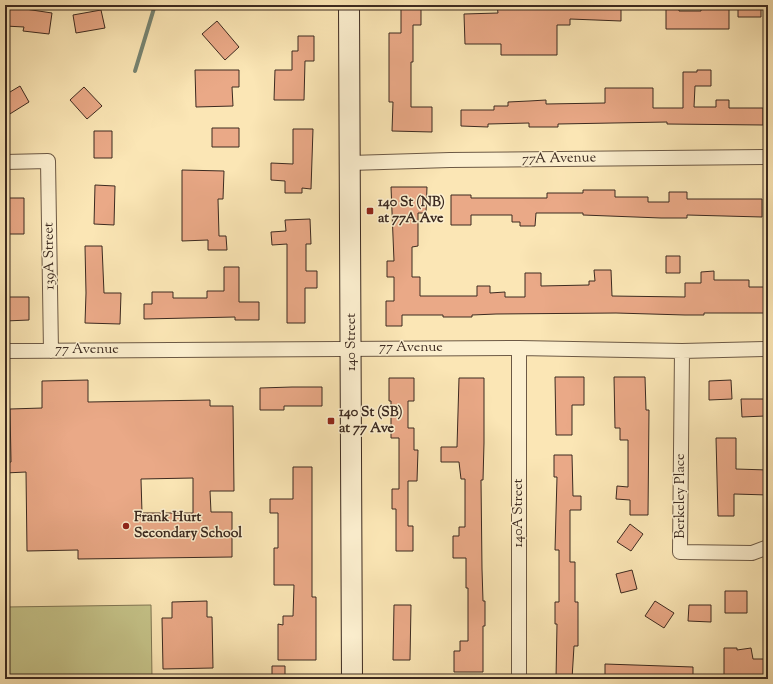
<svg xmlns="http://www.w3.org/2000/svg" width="773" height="684" font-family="'Sorts Mill Goudy',serif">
	<rect width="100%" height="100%" fill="#fbe6b5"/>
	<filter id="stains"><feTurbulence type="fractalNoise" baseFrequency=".005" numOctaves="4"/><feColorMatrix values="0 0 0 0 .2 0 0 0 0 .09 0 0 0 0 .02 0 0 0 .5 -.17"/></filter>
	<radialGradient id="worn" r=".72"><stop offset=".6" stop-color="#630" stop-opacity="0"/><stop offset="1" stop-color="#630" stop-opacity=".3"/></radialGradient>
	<path fill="#c5c389" stroke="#807654" d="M151 605 152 679H5V607Z"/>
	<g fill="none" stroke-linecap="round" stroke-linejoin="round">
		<path stroke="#778472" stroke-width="4" d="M135 71 155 5"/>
	</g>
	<path fill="#eaa987" stroke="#3c2a20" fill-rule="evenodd" d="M401 5H421V25H413V62H411V107H432V132L392 131 393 102H389V33H401Z
		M497 5H621V21L570 19V25H557V55H501V44H465L464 14 498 13Z
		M666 5H679V11H701V5H717V8L729 9V29H666Z
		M738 5H761V17H738Z
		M5 6 52 13 49 34 23 31 24 27 5 26Z
		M101 10 105 28 76 33 73 15Z
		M217 21 239 47 225 60 202 34Z
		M298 36H314V61H305L304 100H274L275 70H292V51H298Z
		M195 70H239V87H232L233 106 196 107Z
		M697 70H711V86H695L694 107H716V100H729V108H763V125L667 124V122L558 124V127H529V123L488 124V127L461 126V110H494V106H508V102L529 101 546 100V104L605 103V88H653V108H683V72H697Z
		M20 86 29 102 5 117V95Z
		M84 87 102 106 87 119 70 100Z
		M212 128H239V147H212Z
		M293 129H313L311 189 302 188V193H285V181L271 180V163L293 164Z
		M94 131H112V158H94Z
		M182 170 224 171 223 199H218L219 236H226L227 250H208V240L182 241Z
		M95 185 115 186 114 225 94 224Z
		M391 187H427L426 213H418V246L412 247V277H420V296H477V286H490V293L505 292V297H525V273H541V286L589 285V281H595L594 270H611L612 296 685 297V283H701V272L714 271V280H749V287H768V313H704V315H685L616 313 496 314 472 315V317H443V315H402V326H386V301H394V277H387V261H394Z
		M583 190H615V197H648V202H669V192H687V199H762V217L687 215V218H661L583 215V213H536L535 226H520V222H512V215H471V225H451V195H471V198H547V193H583Z
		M5 198H24V234H5Z
		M310 219 311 244H306V271H317V288H305V323H287V244L272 245 271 232 286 231 285 220Z
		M85 246H102L104 293H121L120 324 85 323 86 293Z
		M666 256H680V273H666Z
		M224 267H239V302H259V320H235V317L144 319V304H152V292H173V298H207V291H224Z
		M5 297H29V320L5 321Z
		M555 377H584V405H572V435H556Z
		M614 377H645L646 410H649L648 515H630V500L616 499 617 486 628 487V440H620V428H615Z
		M389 378H414V401H408V428H414V450H418L417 481H408V526H413V551H396V509H392V489H399V438H391V401H389Z
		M459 378H484V443L483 480H481L482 569 483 601H485V626H483V672H454V651H460V641H468V588H466V558H453V536H459V527H465V479H461L459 462H441V447H457Z
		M88 380V402L210 400V406H233L234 491H210L211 512H232V557L78 559V550L27 551 26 472 5 473V463L11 462 10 409 42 408V381ZM193 478V513H142L141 479Z
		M731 380 732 399 709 400V381Z
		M292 387H322V406H284V410H260V388Z
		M741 399H765V416L742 417Z
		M716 438H736V469L768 470V495L734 494V516H718Z
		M554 455H572L573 496H581V510H570V562H575V602H578V646H574L572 679H556L557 624H555V602H559V550H555L557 477H554Z
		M293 467H312V597H316V660H278V624L283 625V616H293L294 585H274V548H278V513H270V499H293Z
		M630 524 643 534 631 551 617 542Z
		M632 570 637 589 621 593 616 574Z
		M725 591H747V613H725Z
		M207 601V617H212L213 668 163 669 162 618H172V602Z
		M655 601 674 613 664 628 645 616Z
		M394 605H411L410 660H393Z
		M689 605H711V622L688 621Z
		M724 648H737V650L751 648 753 659H768V679H724Z
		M605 664 693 667V679H605Z
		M272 666H285V679H272Z"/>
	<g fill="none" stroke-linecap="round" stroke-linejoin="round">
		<g stroke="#6c5945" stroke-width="16">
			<path id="minor" d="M5 162 48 161 51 351
				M350 163 450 160 768 157
				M519 348V679
				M5 351 519 348 682 351 768 349
				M682 351 680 552 752 553 768 547"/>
		</g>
		<g stroke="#3c2a20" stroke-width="22">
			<path id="secondary" d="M349 5 352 679"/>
		</g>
		<use href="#minor" stroke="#fcefcf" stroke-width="14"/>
		<use href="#secondary" stroke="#fcefcf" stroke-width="20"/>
	</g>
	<g fill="#8f2418" stroke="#fcefcf" stroke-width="1.5">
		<rect x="366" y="207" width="8" height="8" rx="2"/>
		<rect x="327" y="417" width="8" height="8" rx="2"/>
		<circle cx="126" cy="526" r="4"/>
	</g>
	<g text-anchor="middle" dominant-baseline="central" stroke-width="3" stroke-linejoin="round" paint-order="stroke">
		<g font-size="14" fill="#3c2a20" stroke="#fcefcf">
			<text transform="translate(559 159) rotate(-1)">77A Avenue</text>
			<text transform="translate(50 256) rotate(-91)">139A Street</text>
			<text transform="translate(352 342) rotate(-90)">140 Street</text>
			<text x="411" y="348">77 Avenue</text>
			<text x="87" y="350">77 Avenue</text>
			<text transform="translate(681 496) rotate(-90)">Berkeley Place</text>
			<text transform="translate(519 513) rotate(-90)">140A Street</text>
		</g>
		<g font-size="14" font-weight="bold" fill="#3c2a20" stroke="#fcefcf" text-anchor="start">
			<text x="378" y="203">140 St (NB)<tspan x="378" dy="16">at 77A Ave</tspan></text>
			<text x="339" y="413">140 St (SB)<tspan x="339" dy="16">at 77 Ave</tspan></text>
			<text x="134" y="518">Frank Hurt<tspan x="134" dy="16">Secondary School</tspan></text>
		</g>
	</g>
	<rect width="773" height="684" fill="none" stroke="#fbe6b5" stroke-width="20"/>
	<rect x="6" y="6" width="761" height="672" fill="none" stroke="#3c2a20" stroke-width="2"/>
	<rect x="10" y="10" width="753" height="664" fill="none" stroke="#3c2a20"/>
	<rect width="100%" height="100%" filter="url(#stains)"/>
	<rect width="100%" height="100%" fill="url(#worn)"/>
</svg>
